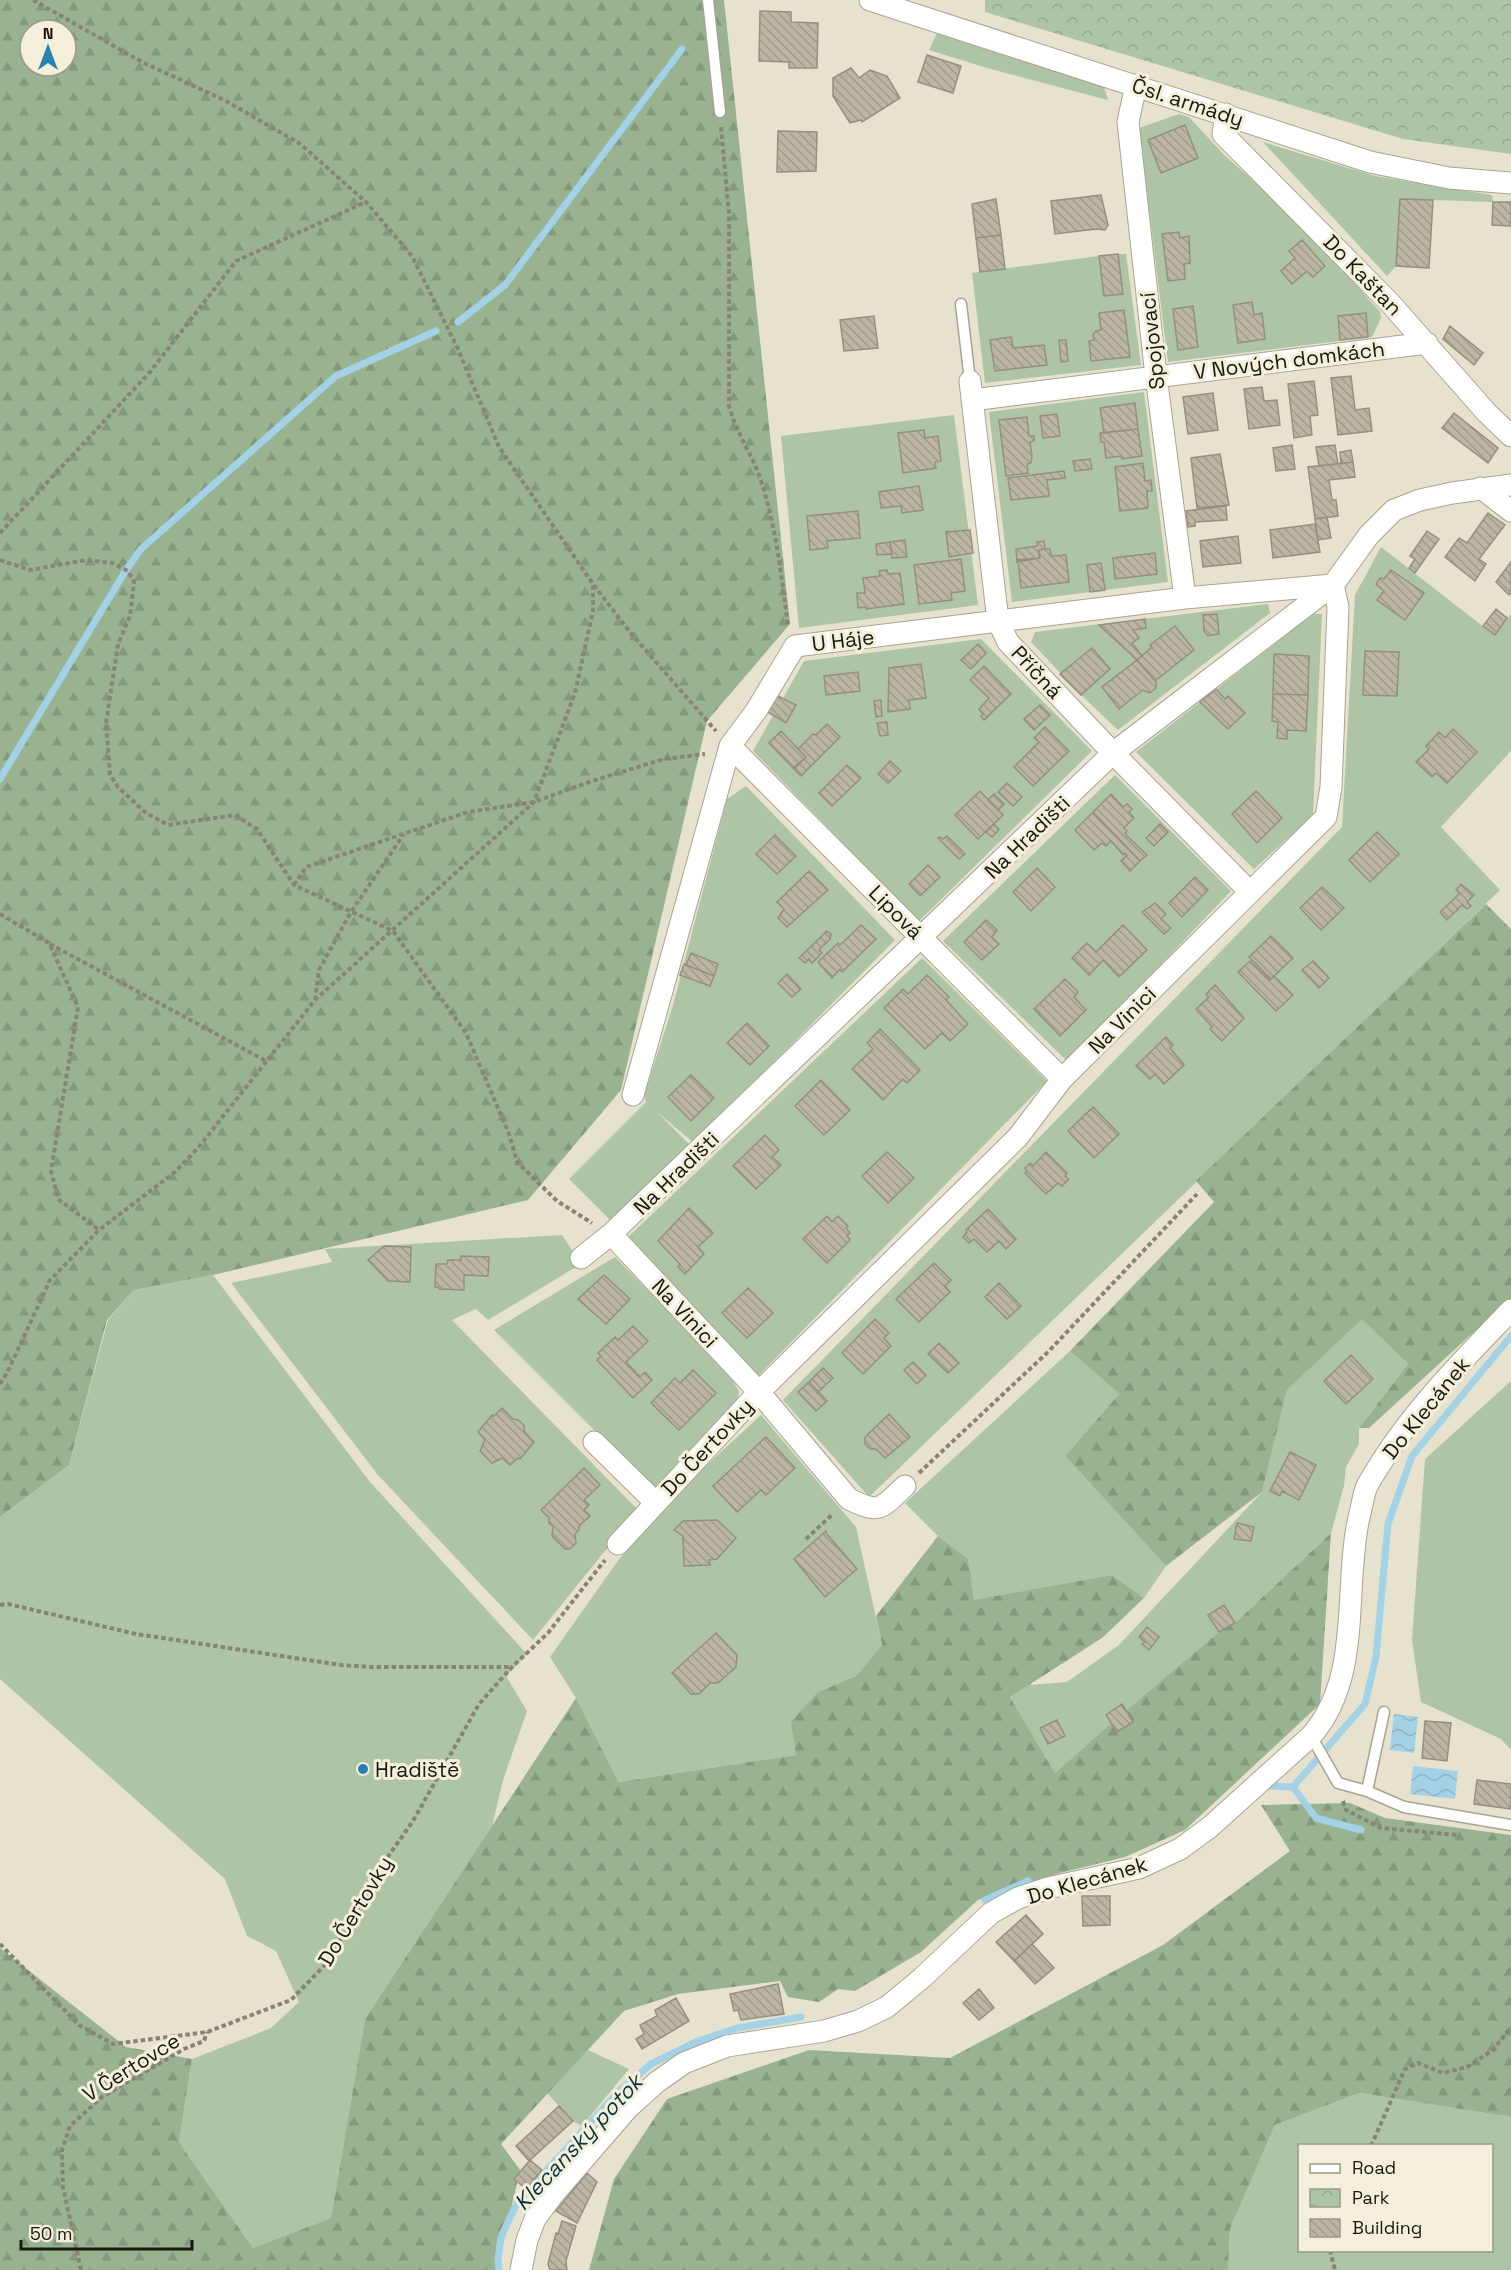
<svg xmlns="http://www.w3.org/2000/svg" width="1511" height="2270" font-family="'Space Grotesk',sans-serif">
	<defs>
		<pattern id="forest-firs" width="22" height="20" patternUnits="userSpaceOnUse" patternTransform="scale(1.5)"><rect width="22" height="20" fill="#99b390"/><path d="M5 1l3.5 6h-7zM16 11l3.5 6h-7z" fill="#83997b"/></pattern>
		<pattern id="park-crowns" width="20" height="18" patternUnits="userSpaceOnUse" patternTransform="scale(1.5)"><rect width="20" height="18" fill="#adc5a5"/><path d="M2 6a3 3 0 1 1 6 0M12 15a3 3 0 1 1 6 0" fill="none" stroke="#94a88d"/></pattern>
		<pattern id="water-waves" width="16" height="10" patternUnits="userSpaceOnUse" patternTransform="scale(1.5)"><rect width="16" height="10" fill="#a3d2e7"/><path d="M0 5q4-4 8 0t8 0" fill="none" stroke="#8cb4c5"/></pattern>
		<pattern id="building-back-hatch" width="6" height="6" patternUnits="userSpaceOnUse" patternTransform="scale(1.5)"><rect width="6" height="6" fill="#bbb6a3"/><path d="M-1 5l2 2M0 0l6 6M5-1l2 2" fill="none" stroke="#a09c8b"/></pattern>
	</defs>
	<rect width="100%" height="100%" fill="#e7e2ce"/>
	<path fill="#adc5a5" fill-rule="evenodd" d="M937 33 1104 87 1108 100 987 68 929 50Z
		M1179 114 1189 117 1224 155 1279 203 1319 242 1380 312 1381 318 1372 337 1168 362 1139 128Z
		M1263 142 1375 176 1492 195 1493 202 1400 199 1396 266 1387 276Z
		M1118 254H1126L1141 365 985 383 972 273 1099 256 1104 296 1123 294Z
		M1144 392 1168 582 1012 602 989 412Z
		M954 415 978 605 799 628 781 436Z
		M1381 547 1494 635 1511 614V751L1441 827 1500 890 869 1497 783 1400 1342 827 1355 595Z
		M1268 604 1270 613 1118 730 1081 695 1031 642 1035 632Z
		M1313 614H1322L1313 815 1254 869 1136 752Z
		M981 639 1092 751 919 921 753 751 804 661Z
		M1115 775 1231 891 1068 1062 943 941Z
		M746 786 895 940 694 1143 657 1112 690 1145 613 1223 569 1179 646 1102 644 1096 673 1005 727 799Z
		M922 958 1047 1081 758 1376 626 1239Z
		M562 1235 581 1264 488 1320 476 1309 452 1320 638 1510 533 1640 378 1475 231 1283 332 1262 325 1249Z
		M615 1257 730 1374 739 1392 737 1404 659 1486H650L494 1330Z
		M213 1275 370 1482 527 1654 506 1676 527 1711 503 1780 492 1826 365 2019 331 2218 253 2248 179 2142 192 2059 271 2028 299 2002 276 1951 247 1936 225 1879 0 1679V1517L69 1465 108 1320 134 1290Z
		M1362 1318 1408 1364 1359 1428V1444L1346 1467 1344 1486 1331 1533 1235 1623 1224 1605 1208 1614 1219 1632 1055 1773 1010 1697 1028 1685 1067 1682 1119 1645 1262 1492 1287 1390Z
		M1070 1351 1119 1394 1065 1456 1166 1566 1144 1598 1112 1575 973 1601 968 1559 938 1536 905 1503Z
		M1511 1381V1750L1501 1739 1421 1702 1412 1640 1425 1459Z
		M761 1415 856 1527 882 1645 856 1676 818 1692 796 1755 617 1782 576 1698 550 1657 617 1562 668 1501Z
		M588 2050 629 2069 582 2126 573 2121 547 2093Z
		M1360 2093 1511 2117V2270H1228L1230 2229 1275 2125ZM1300 2146H1492V2250H1300Z"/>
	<path fill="url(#forest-firs)" fill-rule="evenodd" d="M0 0H724L790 624 707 721 621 1090 528 1200 213 1275 134 1290 107 1320 69 1465 0 1517ZM30 30H66V66H30Z
		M1486 904 1511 929V1298L1369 1428H1359L1408 1364 1362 1319 1287 1390 1262 1492 1166 1566 1065 1456 1119 1394 1070 1351 1214 1202 1196 1181Z
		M1331 1533 1320 1704 1185 1830 1125 1857 1060 1873 978 1900 921 1952 855 1991 838 1989 819 2002 788 1997 780 1981 678 1994 624 2011 501 2144 520 2170 497 2270H0V1948L126 2047 192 2059 179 2142 253 2248 331 2218 365 2019 576 1698 618 1782 796 1755 791 1722 818 1692 856 1676 882 1645 876 1616 938 1536 968 1559 974 1600 1112 1575 1144 1598 1102 1638 1010 1697 1055 1773 1112 1723 1133 1722 1126 1711 1219 1632 1235 1623Z
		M1350 1803 1385 1818 1511 1835V2117L1360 2093 1275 2125 1230 2229 1228 2270H589L614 2179 667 2099 809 2050 950 2058 1163 1945 1290 1851 1261 1805Z"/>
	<path fill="url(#park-crowns)" d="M985 0H1511V154L1403 139 985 12Z"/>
	<path fill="url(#water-waves)" d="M1394 1714 1418 1717 1414 1753 1390 1750Z
		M1413 1766 1458 1771 1455 1799 1410 1794Z"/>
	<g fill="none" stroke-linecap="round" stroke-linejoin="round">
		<path stroke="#a3d2e7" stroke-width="7" d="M458 322 505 285 682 49
			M0 779 126 570 141 549 336 376 436 331
			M1269 1786 1293 1787 1316 1818 1361 1830
			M1293 1787 1365 1704 1376 1657 1388 1524 1412 1456 1511 1336
			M985 1900 1028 1881
			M499 2270 498 2259 501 2237 517 2203 618 2092 651 2064 698 2041 737 2028 801 2017"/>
	</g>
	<path fill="url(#building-back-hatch)" stroke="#94907d" stroke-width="1.5" d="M760 11 791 12V22L818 23 817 68H789V62L759 61Z
		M927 55 961 66 953 93 918 82Z
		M851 68 859 78 870 70 887 76 900 98 862 122 861 120 850 123 833 96V78Z
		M1185 125 1198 158 1161 173 1148 140Z
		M778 131 817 132 816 171 777 172Z
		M1101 195 1108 225 1105 230 1096 229 1055 234 1051 201Z
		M996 199 1001 235 976 238 972 204Z
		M1400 199 1433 200 1429 268 1396 266Z
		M1493 202H1511V226L1492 225Z
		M1179 232 1180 238 1189 236 1190 263 1184 264 1185 279 1168 281 1162 234Z
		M1001 235 1005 269 980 272 976 238Z
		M1302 240 1325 266 1313 277 1307 271 1292 284 1281 271 1295 258 1289 251Z
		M1118 254 1123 294 1104 296 1099 256Z
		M1252 302 1254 315 1262 313 1265 339 1238 343 1233 305Z
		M1193 306 1198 347 1178 350 1173 309Z
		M1124 310 1130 357 1091 361 1089 341 1094 340 1093 334 1096 331 1101 330 1099 313Z
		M1366 313 1368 337 1340 340 1338 316Z
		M874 316 878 348 844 351 840 320Z
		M1450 326 1483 353 1474 365 1443 339Z
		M1011 337 1013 348 1044 345 1047 365 995 371 990 340Z
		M1059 340H1066L1068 361 1061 362Z
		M1351 376 1355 410 1369 408 1372 431 1338 435 1331 378Z
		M1314 381 1318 415 1310 416 1312 435 1294 438 1288 384Z
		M1262 387 1264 401 1277 400 1280 425 1249 429 1244 389Z
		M1213 393 1218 430 1188 434 1183 397Z
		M1135 403 1138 429 1104 433 1100 408Z
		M1454 413 1498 448 1488 463 1442 428Z
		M1057 414 1060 436 1043 438 1040 416Z
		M1027 417 1029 436H1034V441L1030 442 1032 456 1031 463 1027 464 1028 473 1006 476 999 420Z
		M1138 429 1142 456 1122 459 1121 456 1106 458 1104 442H1101L1100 433Z
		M924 430 925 438 938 436 941 461 935 462 936 468 903 473 898 433Z
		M1292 445 1295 469 1276 471 1273 448Z
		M1335 445 1338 464 1319 466 1316 447Z
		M1351 450 1353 462 1341 464 1340 452Z
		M1220 454 1229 505 1197 508 1191 458Z
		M1090 459 1092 469 1075 471 1073 461Z
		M1353 462 1355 477 1329 480 1332 500H1336L1338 516 1315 519 1308 467Z
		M1143 463 1145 481 1151 480 1152 491H1147L1148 508 1120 511 1115 467Z
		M1064 471 1065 478 1047 480 1049 496 1011 500 1008 478Z
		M919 486 923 510 902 513 901 506 881 508 879 492Z
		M1226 506 1227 520 1195 522V526L1188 527 1186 511Z
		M858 511 860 538 827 541 828 548 810 550 807 516Z
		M1488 513 1505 525 1479 559 1486 564 1475 581 1445 557 1459 538 1467 543Z
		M1327 517 1331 538 1318 540 1315 519Z
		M1315 524 1320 552 1273 558 1270 530Z
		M970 530 973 553 949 557 946 532Z
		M1427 531 1439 539 1415 573 1409 568 1415 559 1410 556Z
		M1238 536 1241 563 1203 567 1200 541Z
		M905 540 907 557 892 558 890 542Z
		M1044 541 1045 549 1039 550V558L1017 562 1016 549 1037 546V542Z
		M890 542 892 554 877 555 876 544Z
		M1045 549H1050L1051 556 1066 555 1069 582 1021 588 1018 560 1040 558 1039 550Z
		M1155 553 1157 574 1115 579 1113 558Z
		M961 559 965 591 951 593 952 600 919 604 914 565Z
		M1511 562V593L1509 595 1496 582Z
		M1101 563 1105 590 1090 592 1087 565Z
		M887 570 888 574 900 573 904 604 866 609V607L858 608 857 593H865L863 578 880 576 879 571Z
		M1391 570 1424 593 1405 620 1377 600 1384 591 1376 584 1380 578 1384 579Z
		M1496 609 1507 618 1495 635 1483 626Z
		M1217 614 1219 634 1208 636 1204 631 1203 615Z
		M1145 619 1146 628 1133 630 1139 638 1132 643 1142 656 1137 660 1099 625Z
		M1175 626 1194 650 1155 681 1137 660 1152 647 1150 645Z
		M978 644 986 653 971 669 961 660Z
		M1092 648 1110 669 1081 695 1060 674Z
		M1365 651 1399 652 1397 696 1363 695Z
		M1274 654 1309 656 1308 695 1273 694Z
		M1137 660 1156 682V688L1150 693 1143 690 1119 709 1102 687Z
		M921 664 926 698 909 700 910 709 888 712 889 668Z
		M984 666 1011 694 984 720 981 716 983 714 979 709 989 698 970 680Z
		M858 672 860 691 826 695 824 676Z
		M1216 689 1225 699 1228 696 1245 713 1228 729 1200 702Z
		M1273 694 1308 695 1306 731 1287 730V739L1277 738 1278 722 1272 721Z
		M776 695 796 705 786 723 766 711Z
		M881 700 882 716 876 717 874 701Z
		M1040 705 1050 715 1034 730 1024 719Z
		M887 722 888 735 880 736 877 723Z
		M827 724 840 737 801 776 793 768 806 757 798 749 813 734 816 735Z
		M1045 727 1069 751 1033 786 1014 767 1039 742 1034 738Z
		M1453 729 1477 752 1447 783 1436 773 1432 777 1416 762 1429 749 1426 746 1439 732 1445 738Z
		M781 731 806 757 794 769 769 743Z
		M890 761 901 771 888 783 878 774Z
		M847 765 861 778 832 806 819 793Z
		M1007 783 1022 797 1013 806 998 792Z
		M980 791 1003 815 978 839 955 815Z
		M1256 791 1282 818 1257 843 1232 814Z
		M994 794 1004 804 998 810 988 800Z
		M1111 794 1123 807 1127 804 1132 809 1129 812 1134 818 1124 828 1127 831 1125 834 1147 855 1140 861 1093 812Z
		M1093 812 1140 861 1130 871 1121 861 1127 855 1125 853 1123 855 1111 841 1106 846 1102 843 1094 850 1075 830Z
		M994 824 999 830 992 837 986 832Z
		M1160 824 1168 832 1154 846 1146 838Z
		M1377 832 1399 854 1370 882 1349 860Z
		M775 835 796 856 777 874 756 854Z
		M947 836 965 854 959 859 938 838 940 837 943 839Z
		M928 865 940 877 920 896 909 884Z
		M1037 868 1055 887 1031 911 1013 892Z
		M809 871 828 890 787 927 778 918 784 909 777 902Z
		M1195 877 1208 890 1182 917 1169 903Z
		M1461 884 1474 895 1467 902 1471 906 1467 909 1462 905 1447 920 1440 912 1460 893 1456 890Z
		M1322 887 1344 908 1321 930 1300 908Z
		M1155 903 1166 914 1161 919 1171 928 1164 934 1142 912Z
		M986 920 997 930 992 937 999 944 982 960 964 942Z
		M861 925 876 939 842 972 840 969 832 978 818 962 838 943 840 945Z
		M1123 925 1147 950 1119 977 1103 960 1089 975 1072 958 1087 943 1096 952Z
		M827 931 831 934 830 939 819 950 822 953 812 963 809 959 805 963 799 958Z
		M1271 936 1293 958 1271 979 1249 957Z
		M691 953 718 964 714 976 686 965Z
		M1250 961 1270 980 1274 976 1293 995 1276 1011 1238 972Z
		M1313 961 1329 978 1319 988 1302 970Z
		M684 964 714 976 710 986 680 975Z
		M787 974 801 989 792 997 778 983Z
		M927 975 949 997 946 1000 968 1024 950 1041 942 1033 925 1049 884 1008 903 989 908 994Z
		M1065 979 1078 992 1074 997 1086 1010 1060 1036 1034 1009Z
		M1215 985 1244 1018 1222 1041 1210 1029 1212 1027 1196 1009 1209 997 1206 994Z
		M747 1023 769 1046 750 1065 727 1043Z
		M880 1029 920 1070 907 1083 903 1079 883 1100 852 1069 873 1049 867 1043Z
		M1166 1037 1173 1045 1170 1048 1184 1065 1164 1084 1155 1074 1150 1079 1136 1066Z
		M691 1075 714 1098 691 1121 668 1097Z
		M821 1080 850 1110 824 1135 795 1106Z
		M1093 1107 1119 1134 1094 1158 1068 1131Z
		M765 1135 779 1150 772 1157 781 1165 756 1189 733 1166Z
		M887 1152 914 1178 888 1203 862 1176Z
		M1046 1152 1067 1173 1065 1176 1069 1179 1062 1186 1058 1183 1046 1194 1025 1173 1027 1171 1025 1168 1030 1163 1033 1166Z
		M689 1208 713 1233 698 1247 704 1254 685 1274 678 1267 680 1264 658 1241Z
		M988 1209 1016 1239 1006 1249 999 1241 987 1252 974 1239 969 1243 963 1237 967 1232 966 1230Z
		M827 1216 832 1222 838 1216 848 1226 846 1228 850 1233 847 1236 850 1240 827 1263 803 1239Z
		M384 1246 411 1247 410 1282 388 1281 368 1260Z
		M461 1256 489 1257 488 1276 464 1275V1290L439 1289V1287H435L436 1264H447L448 1260H461Z
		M934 1263 951 1280 945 1286 950 1292 919 1322 896 1299Z
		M604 1275 630 1299 606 1324 578 1299Z
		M999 1283 1021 1306 1007 1319 985 1297Z
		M748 1288 773 1313 747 1338 722 1313Z
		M875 1319 889 1333 884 1338 891 1346 863 1374 842 1353Z
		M633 1326 648 1341 626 1362 640 1377 645 1372 652 1380 633 1398 597 1360 601 1356 598 1353 615 1337 618 1340Z
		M939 1343 959 1363 948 1373 928 1354Z
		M1351 1355 1373 1379 1346 1404 1324 1381Z
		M913 1362 926 1375 917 1384 904 1370Z
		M823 1368 833 1378 818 1392 809 1382Z
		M693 1370 716 1393 679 1430 651 1403 675 1378 680 1383Z
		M809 1382 827 1401 816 1411 798 1392Z
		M502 1408 513 1419 518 1420 524 1425V1431L534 1442 520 1459 518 1458 510 1465 502 1458 492 1463 480 1451 485 1440 478 1432 492 1415 494 1416Z
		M889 1414 910 1437 885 1458 876 1449H870L865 1444V1437Z
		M766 1437 795 1468 766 1495 761 1490 737 1512 713 1486Z
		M1290 1452 1316 1465 1299 1500 1282 1491 1280 1496 1270 1491Z
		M584 1468 600 1485 584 1500 589 1505 584 1510 590 1516 579 1526V1530L575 1534 576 1543 570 1549H565L552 1536 553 1526 549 1523V1518L541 1510Z
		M717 1520 736 1538 717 1559 709 1560 710 1565 684 1566 683 1536 674 1530 683 1521Z
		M1237 1523 1254 1527 1251 1541 1234 1539Z
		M826 1531V1533L857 1569 825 1597 794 1559Z
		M1224 1605 1235 1623 1219 1632 1208 1615Z
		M1147 1627 1159 1637 1149 1650 1142 1644 1145 1642 1139 1637Z
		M716 1633 737 1655 736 1667 718 1683H710L699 1694H691L672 1673Z
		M1122 1704 1133 1722 1117 1732 1106 1715Z
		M1057 1720 1065 1736 1048 1744 1040 1728Z
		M1425 1721 1451 1723 1447 1761 1422 1758Z
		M1477 1780 1511 1784V1809L1474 1804Z
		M1082 1896H1110V1925L1083 1926Z
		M1026 1915 1043 1934 1014 1961 996 1942Z
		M1032 1944 1054 1968 1035 1984 1014 1961Z
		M778 1984 784 2014 741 2020 738 2010 734 2011 730 1994Z
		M979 1989 994 2008 979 2020 963 2003Z
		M676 1998 689 2021 642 2049 636 2039 644 2034 640 2025 657 2016 655 2010Z
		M559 2106 573 2121 529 2161 516 2146Z
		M530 2160 542 2170 526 2189 514 2179Z
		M587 2173 597 2182 577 2223 556 2211Z
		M562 2221 576 2226 566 2261 567 2270H550L548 2264 556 2233 558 2234Z"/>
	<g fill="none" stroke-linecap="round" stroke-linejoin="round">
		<g stroke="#a8a491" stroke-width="13">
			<path id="service" d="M708 0 720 112
				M961 304 970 381
				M1311 1736 1338 1783 1367 1791 1404 1807 1511 1825
				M1367 1791 1384 1712"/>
		</g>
		<g stroke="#a8a491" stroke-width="23">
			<path id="minor" d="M870 0 1370 162 1449 178 1511 183
				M1136 85 1128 122 1156 376 1185 598
				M1226 114 1223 134 1390 303 1487 413 1511 436
				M970 381 998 621 1008 642 1113 753 1250 892
				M972 400 1427 343
				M1481 488 1511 511
				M730 746 1062 1079
				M633 1095 730 746 756 711 795 646 1185 598 1332 585
				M611 1234 759 1392 849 1499C881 1515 881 1508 905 1486
				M581 1258 611 1234 1113 753 1333 585 1369 535 1394 510 1420 500 1452 493 1511 485
				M594 1442 655 1502
				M618 1544 759 1392 1018 1137 1062 1079 1326 817 1331 787 1338 607 1333 585
				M521 2270 527 2240 535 2219 552 2196 628 2108 657 2082 684 2063 727 2046 824 2031 858 2021 887 2007 922 1978 991 1913 1018 1898 1048 1888 1139 1868 1180 1849 1210 1827 1311 1736C1363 1677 1343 1589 1359 1517 1362 1507 1363 1495 1367 1486 1372 1476 1380 1465 1386 1455 1421 1402 1467 1356 1511 1310"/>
		</g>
		<path stroke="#878476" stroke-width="4" stroke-dasharray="4.5 3" stroke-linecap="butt" d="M33 0 142 62 224 100 299 143 366 202 412 256 458 349 499 447 593 584 629 631 716 731
			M721 127 729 214V406C736 432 750 451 759 475 776 524 781 574 788 626
			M0 533 150 372 236 261 366 202
			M0 560 30 570 86 560 112 563 128 571 134 582 130 616 118 644 106 723 110 775 118 787 146 813 168 825 235 815 257 829 294 885 393 931 466 1033 509 1134 517 1162 557 1201 592 1223
			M294 885 306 867 468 812 534 802 589 782 664 759 705 754
			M0 914 49 943 78 1007 51 1171 58 1199 99 1230
			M50 944 266 1061
			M315 1000 319 970 351 912 404 834
			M0 1384 8 1371 50 1280 99 1230 175 1172 198 1148 315 1000 534 802 575 693 593 611V585
			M919 1473 1049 1351 1197 1194
			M806 1539 833 1514
			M0 1605 8 1604 136 1634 341 1665 371 1667H512
			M1343 1801 1346 1810 1381 1828 1457 1835
			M0 1944 79 2025 113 2044 207 2032 291 2000 327 1963 382 1865 413 1821 479 1704 512 1667 548 1633 605 1560
			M1371 2146 1405 2069 1418 2063 1443 2073 1467 2067 1493 2050 1511 2027
			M1330 2250 1335 2270
			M81 2270 63 2187 62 2150 70 2126 102 2097 184 2049 204 2041 207 2032"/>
		<use href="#service" stroke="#fff" stroke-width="10"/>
		<use href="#minor" stroke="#fff" stroke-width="21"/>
	</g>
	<circle fill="#2881af" stroke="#f4efdb" stroke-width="2" cx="363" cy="1769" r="6"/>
	<g text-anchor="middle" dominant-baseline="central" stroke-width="6" stroke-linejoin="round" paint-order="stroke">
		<g font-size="21" fill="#191810" stroke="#f4efdb">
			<text transform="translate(1188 102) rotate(18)">Čsl. armády</text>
			<text transform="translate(1363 275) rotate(46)">Do Kaštan</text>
			<text transform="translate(1152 341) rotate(-96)">Spojovací</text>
			<text transform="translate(1289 360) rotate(-7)">V Nových domkách</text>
			<text transform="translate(843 640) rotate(-7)">U Háje</text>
			<text transform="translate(1037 672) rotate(47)">Příčná</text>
			<text transform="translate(1027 837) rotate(-44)">Na Hradišti</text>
			<text transform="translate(896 912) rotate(45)">Lipová</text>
			<text transform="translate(1122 1020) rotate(-45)">Na Vinici</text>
			<text transform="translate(676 1173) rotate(-44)">Na Hradišti</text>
			<text transform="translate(685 1313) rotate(47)">Na Vinici</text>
			<text transform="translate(1426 1408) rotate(-51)">Do Klecánek</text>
			<text transform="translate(707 1447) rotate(-47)">Do Čertovky</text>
			<text transform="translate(1087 1880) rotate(-16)">Do Klecánek</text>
			<text transform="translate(355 1911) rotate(-59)">Do Čertovky</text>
			<text transform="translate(131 2067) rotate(-32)">V Čertovce</text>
		</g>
		<g font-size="21" fill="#191810" stroke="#f4efdb" text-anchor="start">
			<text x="375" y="1769">Hradiště</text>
		</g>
		<g font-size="22" font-style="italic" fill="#073242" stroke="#f4efdb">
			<text transform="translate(578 2142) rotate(-47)">Klecanský potok</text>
		</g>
	</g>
	<rect x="1298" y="2144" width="195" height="108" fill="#f4efdb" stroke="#9c998a" stroke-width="1.5"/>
	<rect x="1310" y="2164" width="30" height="9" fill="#ffffff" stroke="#9c998a" stroke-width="1.5"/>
	<text x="1352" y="2174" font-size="18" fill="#191810">Road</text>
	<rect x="1310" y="2189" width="30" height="18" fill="url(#park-crowns)" stroke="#9c998a" stroke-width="1.5"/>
	<text x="1352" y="2204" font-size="18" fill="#191810">Park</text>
	<rect x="1310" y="2219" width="30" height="18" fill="url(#building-back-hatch)" stroke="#9c998a" stroke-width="1.5"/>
	<text x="1352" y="2234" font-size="18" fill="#191810">Building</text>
	<g transform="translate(48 48)"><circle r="28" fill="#f4efdb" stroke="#9c998a" stroke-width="1.5"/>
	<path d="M0-4.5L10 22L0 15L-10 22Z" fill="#2881af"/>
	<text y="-9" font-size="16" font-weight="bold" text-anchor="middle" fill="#191810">N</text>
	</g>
	<path d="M21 2240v9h171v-9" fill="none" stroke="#191810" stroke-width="3"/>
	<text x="30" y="2240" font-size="18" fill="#191810" stroke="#f4efdb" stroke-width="4.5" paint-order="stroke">50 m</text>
</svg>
